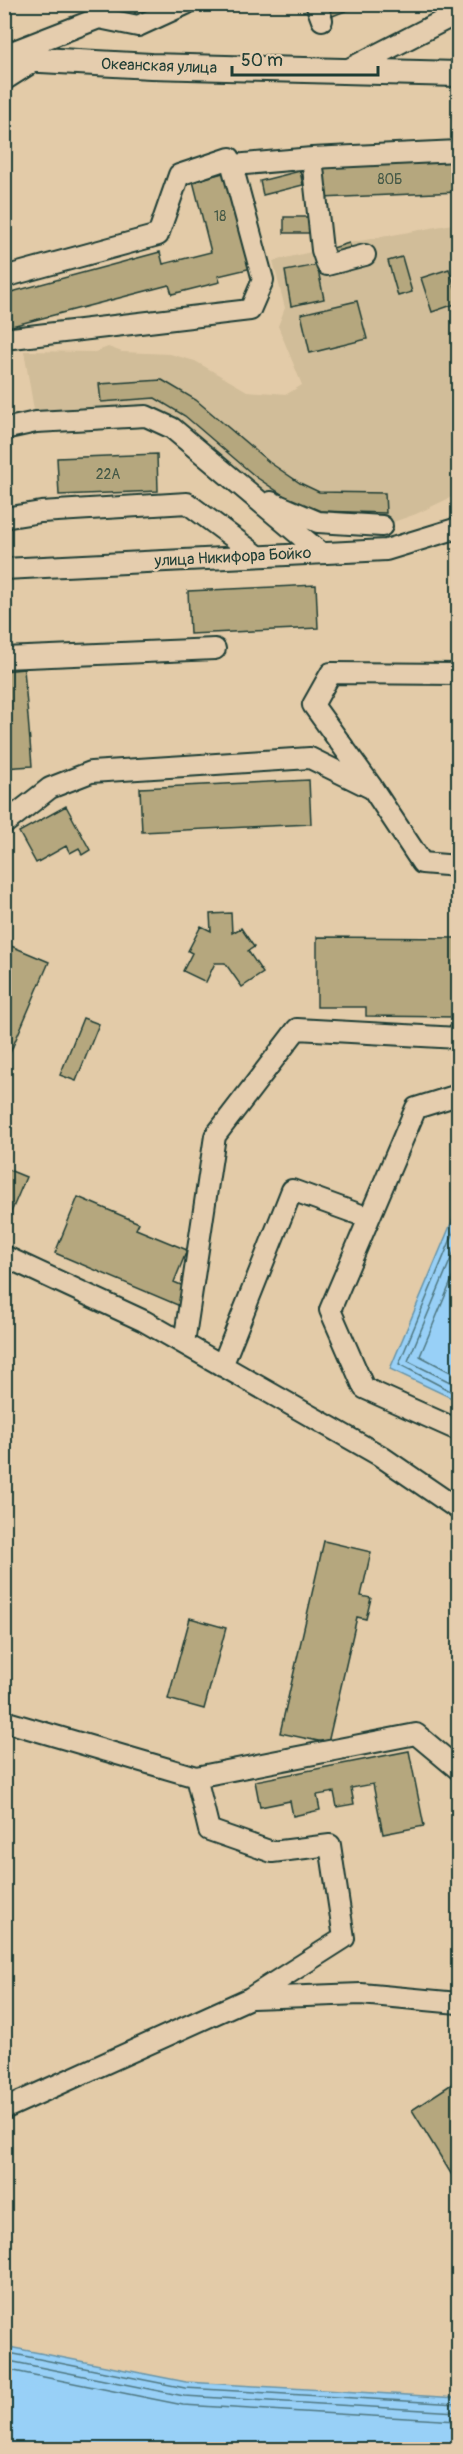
<svg xmlns="http://www.w3.org/2000/svg" width="463" height="2454" font-family="Pangolin,sans-serif">
	<rect width="100%" height="100%" fill="#e3cba8"/>
	<filter id="ink" filterUnits="userSpaceOnUse"><feTurbulence type="fractalNoise" baseFrequency=".0167" numOctaves="2"/><feDisplacementMap in="SourceGraphic" scale="12" xChannelSelector="R" yChannelSelector="G"/><feConvolveMatrix kernelMatrix="1 2 1 2 8 2 1 2 1" color-interpolation-filters="sRGB"/></filter>
	<g filter="url(#ink)">
		<path fill="#d1bd99" d="M458 223V494L416 514 382 526 285 509 146 416 36 422 24 351 95 352 108 347 122 352 170 354 195 361 247 391 287 394 302 385 278 326 285 308 273 261 349 243Z"/>
		<path fill="#98d0f7" stroke="#6895a9" stroke-width="1.5" d="M458 1207V1401L390 1369Z
			M4 2346 186 2382 458 2398V2449H5Z"/>
		<g fill="none" stroke-linecap="round" stroke-linejoin="round">
			<path stroke="#4f7882" stroke-width="1.5" d="M458 1222 399 1364 458 1395
				M458 1242 408 1361 458 1386
				M458 1265 420 1356 458 1376
				M4 2352 185 2388 458 2404
				M4 2360 184 2396 458 2412
				M4 2369 183 2405 458 2421"/>
		</g>
		<path fill="#b5a77e" stroke="#1f3d34" stroke-width="1.5" d="M131 4H169L138 19Z
			M325 4H363L330 17Z
			M458 160V192L322 198 321 166Z
			M300 171 303 185 263 195 260 181Z
			M227 172 252 268 218 276 220 282 172 294 169 285 4 328V294L160 252 163 264 211 252 193 181Z
			M284 217H313L314 233H284Z
			M349 243 352 251 336 257 333 248Z
			M402 257 412 292 398 296 388 261Z
			M317 265 324 299 291 306 285 271Z
			M449 269 458 296V303L432 312 421 278Z
			M357 301 367 339 310 353 301 314Z
			M162 380 196 400 269 462 300 483 319 492 385 493 386 513 318 511 289 499 256 477 185 416 155 398 101 402 99 384Z
			M157 454 158 491 59 495 57 458Z
			M316 585 318 628 190 634 188 591Z
			M24 669 32 766 4 768V671Z
			M309 780 311 824 142 832 140 788Z
			M66 806 90 850 82 855 79 848 70 853 66 846 36 863 19 832Z
			M231 913 232 933 241 928 254 947 248 951 263 973 242 987 225 963H215L206 982 183 971 192 953 188 951 201 926 211 931 210 914Z
			M317 937 458 938V1017L366 1016V1007H317Z
			M4 943 49 962 4 1067Z
			M83 1018 99 1024 76 1081 60 1075Z
			M4 1168 26 1177 4 1229Z
			M78 1197 139 1223 136 1229 187 1250 174 1282 188 1288 180 1306 55 1253Z
			M324 1541 371 1552 361 1596 371 1598 366 1619 357 1617 328 1743 280 1733Z
			M190 1618 226 1628 204 1709 168 1699Z
			M409 1751 424 1826 383 1834 373 1784 351 1788 354 1804 337 1807 334 1792 317 1795 320 1810 293 1816 290 1801 260 1807 255 1781Z
			M458 2080V2185L412 2110Z"/>
		<g fill="none" stroke-linecap="round" stroke-linejoin="round">
			<g stroke="#1f3d34" stroke-width="24">
				<path id="minor" d="M316 4 322 20
					M99 18 138 26 186 4
					M4 55 99 18 106 4
					M345 71 458 13
					M4 80 34 61
					M312 158 322 250 327 265 365 255
					M234 165 312 158 458 151
					M4 277 158 235 179 175 230 158 263 280 250 310 4 339
					M4 429 36 422 146 416 172 428 321 553
					M271 502 318 522 382 526
					M4 518 41 512 187 503 258 556
					M4 569 386 550 458 528
					M4 658 215 649
					M372 787 313 705 331 673 458 674
					M4 824 50 788 91 772 310 758 373 789 422 863 458 866
					M458 1095 416 1108 330 1310 364 1388 458 1430
					M4 1256 144 1321 379 1455 458 1509
					M184 1343 215 1136 297 1029 458 1038
					M222 1366 292 1190 369 1218
					M4 1721 196 1777 209 1830 272 1852 330 1845 344 1938 250 1998 4 2109
					M196 1777 416 1734 458 1769
					M252 1998 361 1994 458 2003"/>
			</g>
			<g stroke="#1f3d34" stroke-width="28">
				<path id="major" d="M4 58 151 66 458 74"/>
			</g>
			<use href="#minor" stroke="#e5cdae" stroke-width="20"/>
			<use href="#major" stroke="#e5cdae" stroke-width="24"/>
		</g>
	</g>
	<g text-anchor="middle" dominant-baseline="central" stroke-width="5" stroke-linejoin="round" paint-order="stroke">
		<g font-size="14" fill="#445846">
			<text x="390" y="179">80Б</text>
			<text x="220" y="216">18</text>
			<text x="108" y="474">22А</text>
		</g>
		<g font-size="16" fill="#1f3d34" stroke="#e5cdae">
			<text transform="translate(159 66) rotate(2)">Океанская улица</text>
			<text transform="translate(233 557) rotate(-3)">улица Никифора Бойко</text>
		</g>
	</g>
	<rect width="463" height="2454" fill="none" stroke="#e5cdae" stroke-width="24"/>
	<rect x="12" y="12" width="439" height="2430" fill="none" stroke="#1f3d34" stroke-width="2" filter="url(#ink)"/>
	<path d="M232 66v9h146v-9" fill="none" stroke="#1f3d34" stroke-width="3"/>
	<text x="241" y="66" font-size="18" fill="#1f3d34" stroke="#e5cdae" stroke-width="4.5" paint-order="stroke">50 m</text>
</svg>
